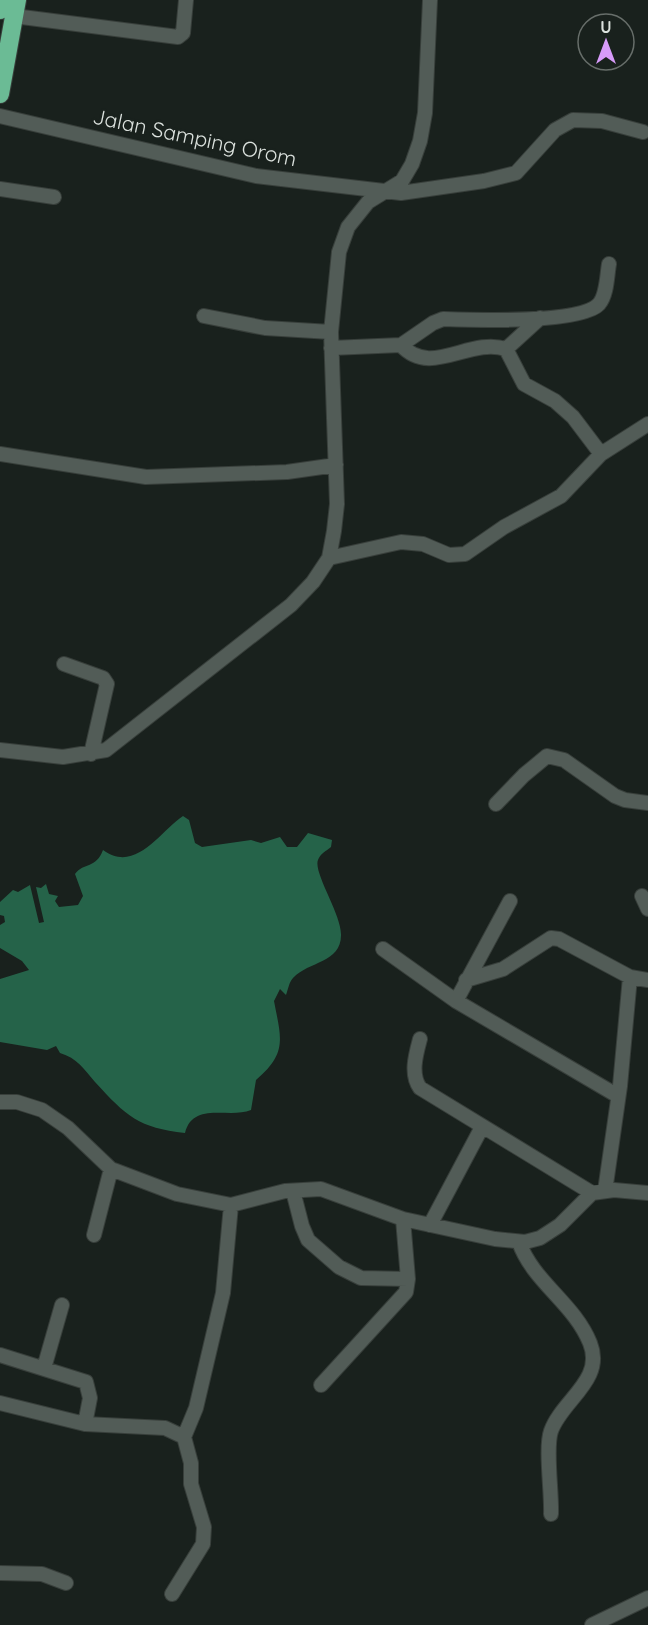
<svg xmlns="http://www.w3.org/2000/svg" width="648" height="1625" font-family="Quicksand,sans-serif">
	<rect width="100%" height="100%" fill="#19211d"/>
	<path fill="#256349" d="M183 816 189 820 195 843 202 847 251 840 261 843 280 837 287 847H297L308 833 332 840 331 847C326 851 320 854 318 860 313 872 341 914 341 934 342 963 309 961 293 978 289 982 288 990 286 995L280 989 274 1001C281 1038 288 1053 256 1080L251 1110C230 1119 193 1101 185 1133 139 1128 126 1116 95 1082 84 1069 77 1058 60 1053L56 1046 47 1050 0 1042V979L29 970 22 961 0 948V925L5 922 4 916 0 915V902L13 890 18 892 30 885 39 923 44 922 36 887 41 888 46 884 49 894 58 896 55 901 59 907 78 905 83 896 75 874C84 862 96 869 103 850 136 874 160 831 183 816Z"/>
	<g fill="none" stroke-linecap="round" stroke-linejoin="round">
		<g stroke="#383f3b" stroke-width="16">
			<path id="minor" d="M14 16 178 37 183 33 186 0
				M0 116 256 176 401 193 484 181 516 173 555 130 573 120 602 121 643 132
				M0 189 54 197
				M204 316 265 328 331 332
				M401 345C431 378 469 337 506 349L524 384 555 401 573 417 601 454
				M331 348 401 345 433 323 443 319C472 320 581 324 599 304 607 295 607 275 609 264
				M506 349 540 318
				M0 454 146 477 287 472 336 465
				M329 558 401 542 423 544 449 555 465 554 504 527 561 496 601 454 648 424
				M64 664 103 678 107 684 91 754
				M0 750 63 757 106 750 291 605 313 582 329 558 334 531 337 504 331 332 339 252 348 227 368 202 402 181 412 164 420 141 425 113 430 0
				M496 804 524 775 547 756 564 760 615 796 625 800 648 803
				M642 896 648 909
				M383 949 456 1001 618 1096
				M466 980 503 969 551 938 559 939 630 977 648 980
				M456 1001 510 901
				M420 1039C416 1054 410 1074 420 1088L592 1193
				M0 1102H17L42 1110 68 1128 111 1169 177 1194 231 1205 285 1191 321 1189 403 1219 495 1239 525 1242 540 1238 560 1225 592 1193 614 1190 648 1193
				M293 1191 302 1226 308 1240 339 1267 361 1278 408 1279
				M605 1191 620 1086 630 977
				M430 1225 482 1127
				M94 1235 111 1169
				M519 1242C533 1282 574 1303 590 1343 605 1380 562 1400 551 1431 545 1448 552 1493 551 1514
				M0 1355 86 1382 90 1398 85 1424
				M44 1368 62 1305
				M321 1385 406 1292 408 1279 403 1219
				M0 1403 85 1424 165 1428 184 1437 191 1463V1484L204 1527 203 1544 172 1594
				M184 1437 196 1408 223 1293 231 1205
				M0 1573 42 1574 66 1583
				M592 1625 648 1598"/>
		</g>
		<g stroke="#383f3b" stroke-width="20">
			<path id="highway" d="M0 10 2 0
				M0 94 17 0"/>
		</g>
		<use href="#minor" stroke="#525c57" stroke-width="14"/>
		<use href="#highway" stroke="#6bbb95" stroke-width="18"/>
	</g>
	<g text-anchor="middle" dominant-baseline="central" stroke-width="5" stroke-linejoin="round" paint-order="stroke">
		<g font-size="21" fill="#dce2de" stroke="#19211d">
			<text transform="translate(195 137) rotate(12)">Jalan Samping Orom</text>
		</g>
	</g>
	<g transform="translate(606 42)"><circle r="28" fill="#19211d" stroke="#676e6a" stroke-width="1.5"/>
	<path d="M0-4.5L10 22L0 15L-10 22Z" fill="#d79bf9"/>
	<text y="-9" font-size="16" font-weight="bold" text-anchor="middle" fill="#dce2de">U</text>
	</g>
</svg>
